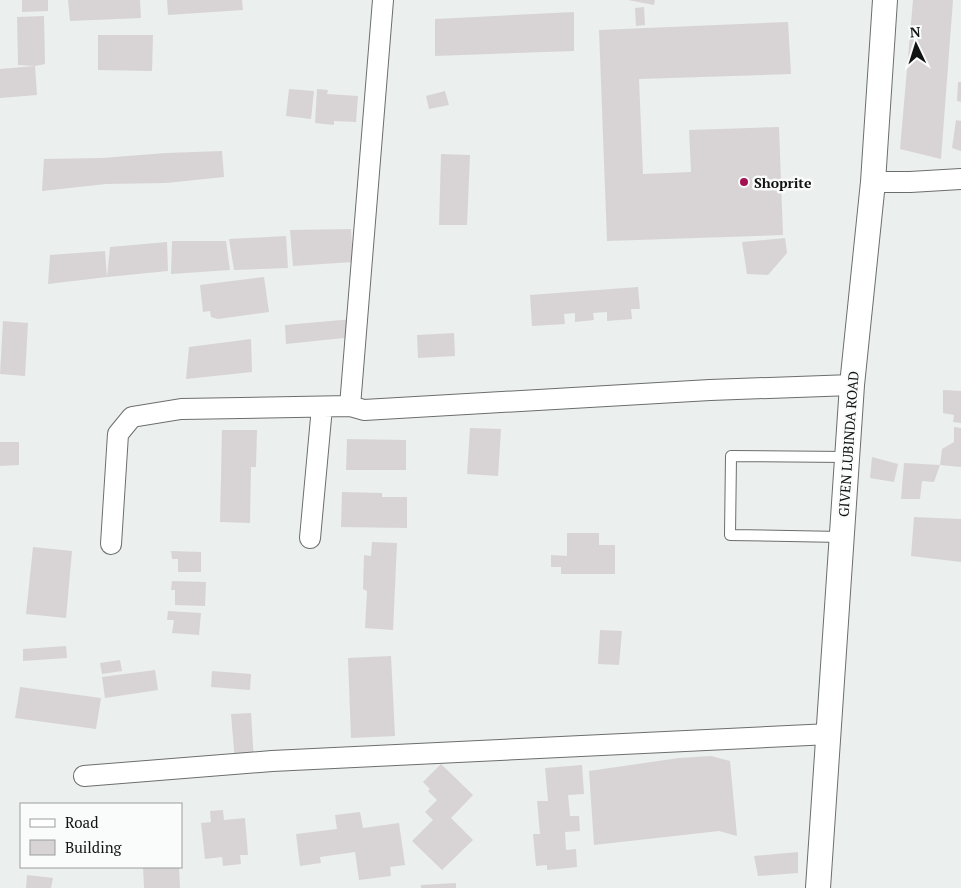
<svg xmlns="http://www.w3.org/2000/svg" width="961" height="888" font-family="'PT Serif',serif">
	<rect width="100%" height="100%" fill="#ebefed"/>
	<path fill="#d8d4d5" d="M22 0H48V11L22 12Z
		M68 0H140L141 18 70 21Z
		M167 0H242L243 10 168 15Z
		M628 0H655L654 5Z
		M913 0H953L941 159 900 149Z
		M644 7 645 25 636 26 635 8Z
		M574 12V51L435 56V19Z
		M44 16 45 64 35 66 18 65 17 17Z
		M788 22 791 74 639 79 643 174 691 172 689 130 779 127 783 235 607 241 599 30Z
		M98 35H153L152 71 98 70Z
		M35 66 37 95 0 98V69Z
		M958 82H961V102L957 101Z
		M289 89 314 91 311 119 286 116Z
		M317 89 328 90 327 94 358 96 356 122 334 121V125L315 123Z
		M445 91 449 105 429 109 426 96Z
		M956 120 961 121V151L952 148Z
		M222 151 224 177 166 183 106 184 42 191 44 159 102 158 166 153Z
		M441 154 470 155 467 225H439Z
		M351 229 353 262 293 266 290 230Z
		M286 236 288 268 234 270 229 239Z
		M785 238 787 253 768 275 747 274 742 242Z
		M172 241H226L230 270 171 274Z
		M167 242 168 271 107 277 110 247Z
		M105 251 107 277 48 284 50 255Z
		M264 277 269 312 218 319 211 317 210 311 203 312 200 285Z
		M638 287 640 309H631L632 319 607 321V312L593 313 594 320 575 322V313L564 314 565 324 532 326 530 295Z
		M353 319V337L286 344 285 325Z
		M3 321 28 323 25 376 0 374Z
		M454 333 455 356 418 358 417 335Z
		M251 339 252 372 186 379 189 347Z
		M943 390 961 391V423L953 422 954 415 943 413Z
		M954 427 961 428V467L940 465 942 449 954 442Z
		M470 428 501 429 498 476 467 474Z
		M222 430H257L256 467H251L250 523 220 522Z
		M347 439 406 440V470H346Z
		M0 442H19V465L0 466Z
		M872 457 898 464 894 482 870 478Z
		M904 463 940 465 934 482 922 481 920 499H901Z
		M342 492 382 493V497H407V528L341 527Z
		M914 517 961 519V562L911 556Z
		M567 533H599V545H615V574H561V567H551V555L567 556Z
		M372 542 397 543 393 630 365 628 367 591 363 589 364 555 371 556Z
		M33 547 72 551 66 618 26 614Z
		M171 551 201 552V572H178V559H172Z
		M172 581 206 582 205 606 175 605V590H171Z
		M168 611 201 613 199 635 172 633 174 620H167Z
		M600 630 622 631 619 665 598 664Z
		M66 646 67 658 23 661V649Z
		M391 656 395 736 351 738 348 658Z
		M120 660 122 671 102 674 100 663Z
		M155 670 158 690 105 698 102 677Z
		M212 671 251 674 250 690 211 687Z
		M20 687 101 698 96 729 15 718Z
		M251 713 254 761 235 762 231 714Z
		M711 756 730 761 737 836 719 831 594 845 589 771 679 758Z
		M441 764 473 795 451 818 473 840 442 870 412 841 433 820 425 812 437 800 428 791 430 789 423 782Z
		M582 765 584 794 568 795 570 816H579L580 831 565 832 566 850 576 849 577 867 547 870V865L536 866 533 834H540L537 801H548L545 768Z
		M223 810 224 820 245 818 248 855H240L241 864 223 866 222 857 205 859 201 823 211 822 210 811Z
		M360 812 363 828 399 823 405 865 390 867 391 876 359 880 355 852 320 857 321 863 300 866 296 834 337 829 335 815Z
		M798 852V873L758 876 754 856Z
		M143 867H179L180 888H144Z
		M27 875 53 878 51 888H26Z
		M456 883V888H421V885Z"/>
	<g fill="none" stroke-linecap="round" stroke-linejoin="round">
		<g stroke="#6b6e6c" stroke-width="12">
			<path id="service" d="M842 537 730 535 731 456 847 457"/>
		</g>
		<g stroke="#6b6e6c" stroke-width="22">
			<path id="minor" d="M873 182H910L961 179
				M350 406 383 0
				M310 538 322 407
				M111 544 118 434 132 417 181 409 350 406 364 410 710 390 852 385
				M84 776 272 761 830 734"/>
		</g>
		<g stroke="#6b6e6c" stroke-width="26">
			<path id="tertiary" d="M818 888 852 385 873 182 885 0"/>
		</g>
		<use href="#service" stroke="#fff" stroke-width="10"/>
		<use href="#minor" stroke="#fff" stroke-width="20"/>
		<use href="#tertiary" stroke="#fff" stroke-width="24"/>
	</g>
	<circle fill="#a41152" stroke="#f9fcfa" stroke-width="2" cx="744" cy="182" r="5"/>
	<g text-anchor="middle" dominant-baseline="central" stroke-width="5" stroke-linejoin="round" paint-order="stroke">
		<g font-size="14" font-weight="bold" fill="#111212" stroke="#f9fcfa" text-anchor="start">
			<text x="754" y="182">Shoprite</text>
		</g>
		<g font-size="14" fill="#111212" stroke="#f9fcfa">
			<text transform="translate(848 444) rotate(-86)">GIVEN LUBINDA ROAD</text>
		</g>
	</g>
	<rect x="20" y="803" width="162" height="65" fill="#f9fcfa" stroke="#9c9e9d"/>
	<rect x="30" y="819" width="25" height="8" fill="#ffffff" stroke="#9c9e9d"/>
	<text x="65" y="828" font-size="15" fill="#111212">Road</text>
	<rect x="30" y="840" width="25" height="15" fill="#d8d4d5" stroke="#9c9e9d"/>
	<text x="65" y="853" font-size="15" fill="#111212">Building</text>
	<g transform="translate(916 45) rotate(356)" stroke="#f9fcfa" stroke-width="4" paint-order="stroke">
	<path d="M0-4L9 19L0 12L-9 19Z" fill="#111212"/>
	<text y="-8" font-size="14" font-weight="bold" text-anchor="middle" fill="#111212">N</text>
	</g>
</svg>
